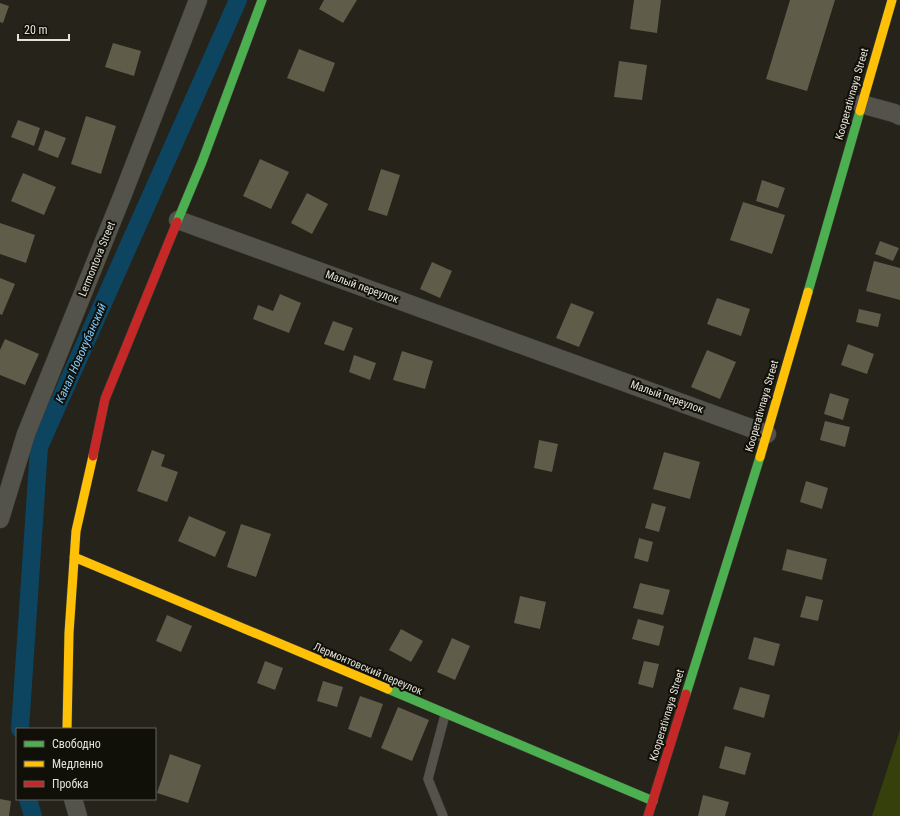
<svg xmlns="http://www.w3.org/2000/svg" width="900" height="816" font-family="'Roboto Condensed',sans-serif">
	<rect width="100%" height="100%" fill="#25231a"/>
	<path fill="#35400b" d="M900 730V816H872Z"/>
	<g fill="none" stroke-linecap="round" stroke-linejoin="round">
		<path stroke="#0d4460" stroke-width="18" d="M20 729 39 447 238 0
			M28 799 33 816"/>
	</g>
	<path fill="#5f5c49" d="M324 0H357L343 23 319 9Z
		M634 0H661L657 33 630 29Z
		M790 0H835L807 91 766 79Z
		M0 3 9 6 3 23 0 22Z
		M113 43 141 51 134 76 105 67Z
		M299 49 335 63 324 92 287 78Z
		M619 61 647 65 642 100 614 97Z
		M86 116 116 126 101 174 71 164Z
		M18 120 40 128 34 146 11 137Z
		M45 130 66 138 58 158 38 150Z
		M260 159 289 172 271 209 243 196Z
		M381 169 400 175 387 216 368 210Z
		M23 173 56 187 44 215 11 201Z
		M762 180 785 188 778 208 756 201Z
		M307 193 328 204 312 234 291 223Z
		M743 202 785 215 772 254 730 240Z
		M0 223 35 235 26 263 0 254Z
		M880 241 899 248 893 261 875 254Z
		M874 261 900 268V300L866 291Z
		M432 262 452 271 440 298 420 289Z
		M0 278 15 284 2 315 0 314Z
		M280 294 301 303 289 333 253 319 258 305 273 311Z
		M717 298 750 309 741 336 707 324Z
		M571 303 594 312 579 347 556 338Z
		M859 309 881 314 878 327 856 322Z
		M333 321 353 328 344 351 324 344Z
		M5 339 39 354 25 385 0 375V350Z
		M848 344 874 354 867 374 841 365Z
		M707 350 736 362 720 399 691 387Z
		M402 351 433 361 425 389 393 380Z
		M354 355 376 363 370 380 349 372Z
		M830 393 849 399 843 420 824 414Z
		M825 421 850 427 845 447 820 440Z
		M539 440 558 444 552 472 534 468Z
		M152 450 165 455 161 466 178 472 167 502 137 491Z
		M664 452 700 462 690 499 653 489Z
		M806 481 828 488 822 509 800 502Z
		M652 503 666 507 659 532 645 528Z
		M189 516 226 532 215 557 178 541Z
		M241 524 271 534 256 577 227 567Z
		M639 538 653 542 648 562 634 558Z
		M787 549 827 559 822 580 782 570Z
		M640 583 670 590 663 615 633 608Z
		M520 596 546 602 540 629 514 623Z
		M806 596 823 600 818 621 800 617Z
		M167 615 192 626 181 652 156 641Z
		M638 619 664 626 659 646 632 639Z
		M401 629 423 641 411 662 389 650Z
		M754 637 780 644 774 666 748 659Z
		M452 638 470 646 455 680 437 672Z
		M265 661 283 668 275 690 257 683Z
		M644 661 659 664 653 688 638 684Z
		M323 681 343 687 337 707 317 701Z
		M740 687 770 695 764 718 733 709Z
		M360 696 383 704 371 738 348 729Z
		M398 707 429 720 412 761 381 748Z
		M725 746 751 753 745 775 719 768Z
		M170 754 201 765 188 803 157 793Z
		M703 795 729 802 725 816H698Z
		M0 799 11 801 9 816H0Z"/>
	<g fill="none" stroke-linecap="round" stroke-linejoin="round">
		<g stroke="#403f38" stroke-width="10">
			<path id="lane" d="M443 816 428 779 445 715"/>
		</g>
		<g stroke="#403f38" stroke-width="19">
			<path id="street" d="M861 104 894 113 900 116
				M178 220 767 434
				M0 519 26 434 123 194 198 0
				M73 799 78 816"/>
		</g>
		<g stroke="#403f38" stroke-width="10">
			<path id="fast" d="M177 222 202 162 262 0
				M808 292 860 111
				M388 689 653 801
				M686 694 760 457"/>
		</g>
		<g stroke="#403f38" stroke-width="10">
			<path id="slow" d="M860 111 892 0
				M760 457 808 292
				M74 557 388 689
				M67 729 69 633 76 531 93 456"/>
		</g>
		<g stroke="#403f38" stroke-width="10">
			<path id="jam" d="M93 456 105 399 177 222
				M648 816 686 694"/>
		</g>
		<use href="#lane" stroke="#54534b" stroke-width="9"/>
		<use href="#street" stroke="#54534b" stroke-width="18"/>
		<use href="#fast" stroke="#4caf50" stroke-width="9"/>
		<use href="#slow" stroke="#ffc107" stroke-width="9"/>
		<use href="#jam" stroke="#c62828" stroke-width="9"/>
	</g>
	<g text-anchor="middle" dominant-baseline="central" stroke-width="4" stroke-linejoin="round" paint-order="stroke">
		<g font-size="11" fill="#e3e2d8" stroke="#100f08">
			<text transform="translate(852 94) rotate(-74)">Kooperativnaya Street</text>
			<text transform="translate(97 259) rotate(-68)">Lermontova Street</text>
			<text transform="translate(362 287) rotate(20)">Малый переулок</text>
			<text transform="translate(667 397) rotate(20)">Малый переулок</text>
			<text transform="translate(762 406) rotate(-74)">Kooperativnaya Street</text>
			<text transform="translate(368 669) rotate(23)">Лермонтовский переулок</text>
			<text transform="translate(667 715) rotate(-73)">Kooperativnaya Street</text>
		</g>
		<g font-size="12" font-style="italic" fill="#7fcafc" stroke="#100f08">
			<text transform="translate(81 353) rotate(-66)">Канал Новокубанский</text>
		</g>
	</g>
	<rect x="16" y="728" width="140" height="72" fill="#100f08" stroke="#64635b"/>
	<rect x="24" y="741" width="20" height="6" fill="#4caf50" stroke="#64635b"/>
	<text x="52" y="748" font-size="12" fill="#e3e2d8">Свободно</text>
	<rect x="24" y="761" width="20" height="6" fill="#ffc107" stroke="#64635b"/>
	<text x="52" y="768" font-size="12" fill="#e3e2d8">Медленно</text>
	<rect x="24" y="781" width="20" height="6" fill="#c62828" stroke="#64635b"/>
	<text x="52" y="788" font-size="12" fill="#e3e2d8">Пробка</text>
	<path d="M18 34v6h51v-6" fill="none" stroke="#e3e2d8" stroke-width="2"/>
	<text x="24" y="34" font-size="12" fill="#e3e2d8" stroke="#100f08" stroke-width="3" paint-order="stroke">20 m</text>
</svg>
